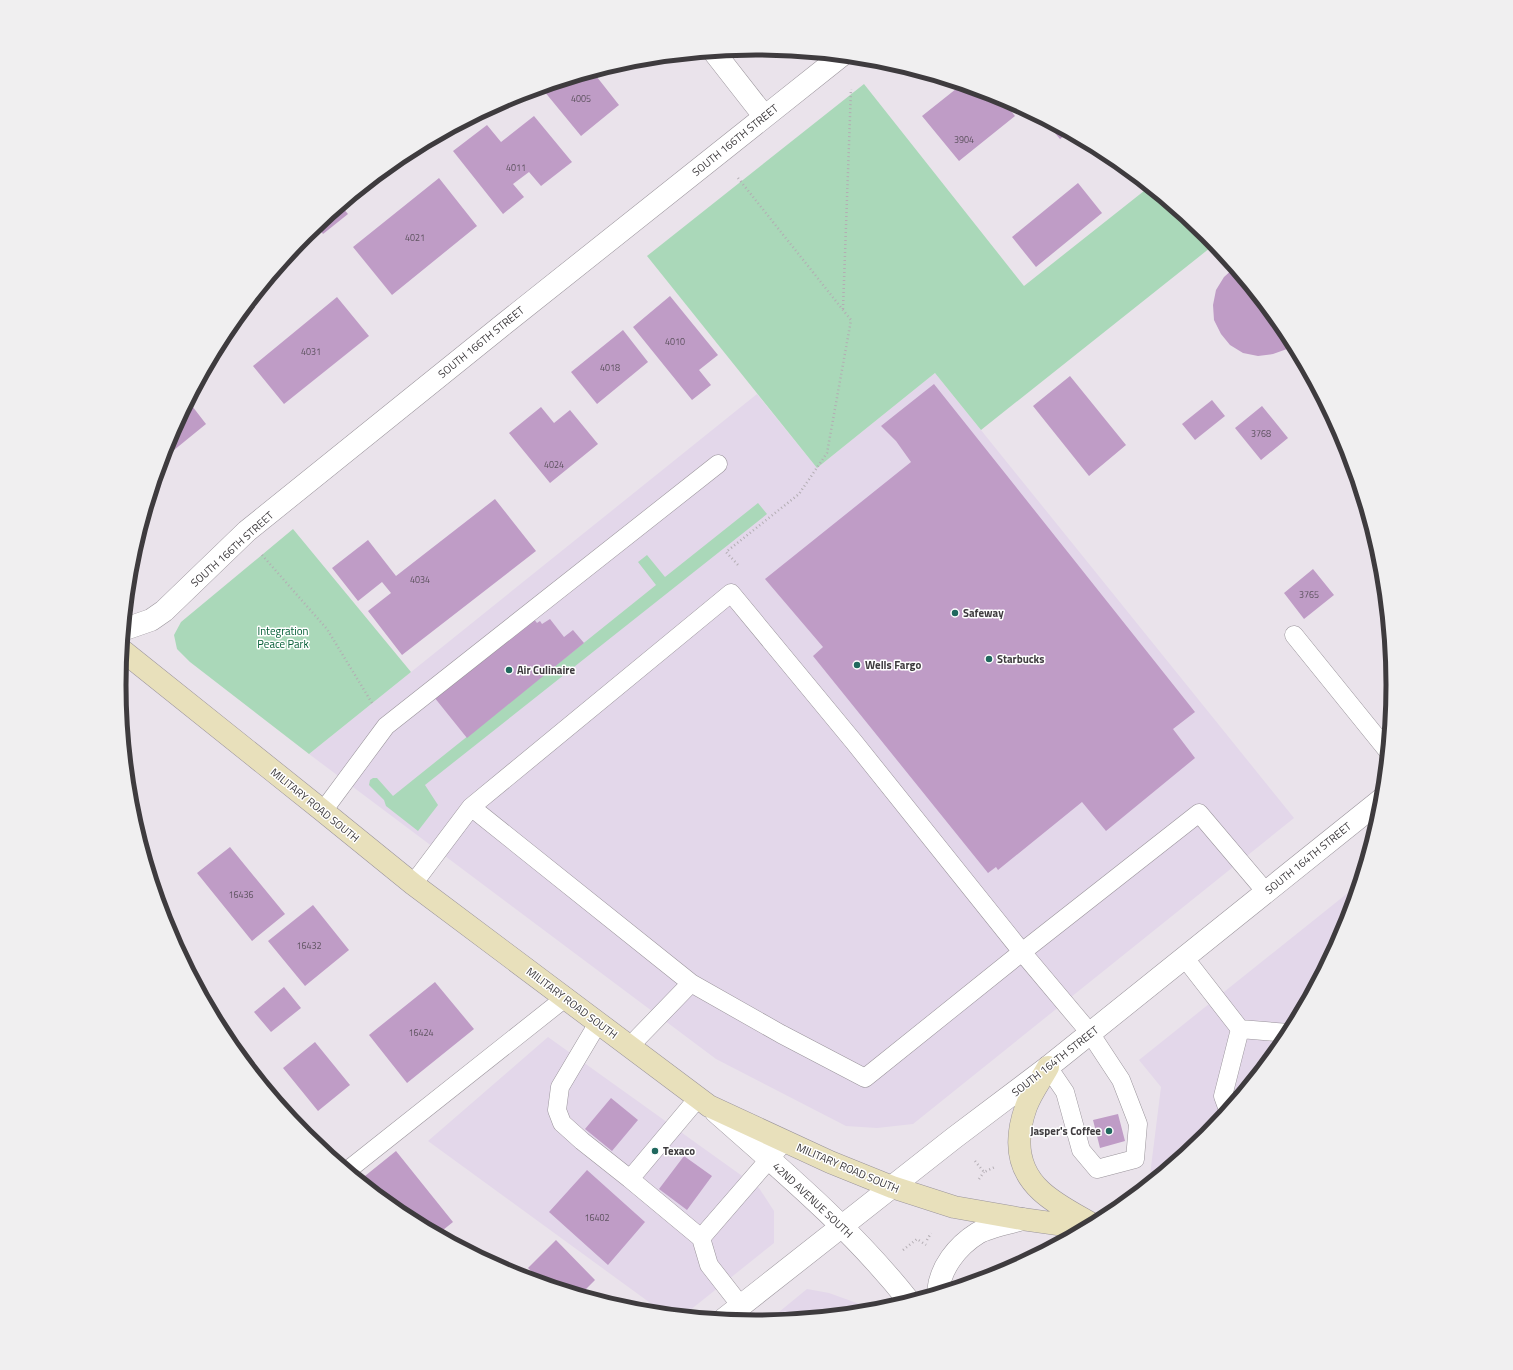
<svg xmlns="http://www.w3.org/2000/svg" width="1513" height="1370" font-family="'Titillium Web',sans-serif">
	<rect width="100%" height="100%" fill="#eae3eb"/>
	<path fill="#e3d7ea" d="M935 373 1294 818 913 1124 877 1128 846 1126 716 1059 309 754 757 394 817 468Z
		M1359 884 1345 929 1286 1039 1207 1136 1157 1176 1150 1175 1161 1087 1139 1060Z
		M548 1037 759 1188 774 1211V1243L684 1315 664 1313 428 1141Z
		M1001 1263 1018 1264 1000 1274 977 1280 987 1269Z
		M807 1289 829 1293 865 1306 869 1311 768 1321Z"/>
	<path fill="#aad8b9" d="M864 84 1024 286 1149 187 1207 235 1215 244 981 430 935 373 817 468 647 256Z
		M758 503 767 514 425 785 438 805 418 831 386 806 384 800 369 785 370 780 373 778H377L393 796 656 585 638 562 647 555 665 577Z
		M293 529 411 672 309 754 190 662 177 649 174 635 181 622Z"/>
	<path fill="#bf9cc6" d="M593 72 619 105 581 136 544 91 551 85Z
		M961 85 999 96 1015 116 959 161 922 116Z
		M534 116 572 162 541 186 529 172 513 184 524 197 503 214 453 151 487 125 501 142Z
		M1044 120 1068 133 1060 139Z
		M439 178 477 226 392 295 353 247Z
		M1078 183 1102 213 1036 267 1012 237Z
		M341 206 348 214 323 234 317 226Z
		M1234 268 1286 331 1293 344 1287 349 1273 354 1258 356 1243 353 1230 345 1221 334 1214 320 1213 305 1216 290 1224 277Z
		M670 296 718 355 699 370 711 385 692 400 633 327Z
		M337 297 369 336 284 404 253 366Z
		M623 330 648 362 597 404 571 372Z
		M1070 376 1126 445 1089 476 1033 406Z
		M934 384 1195 712 1173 729 1195 758 1106 831 1082 802 998 870 996 867 988 873 813 656 823 647 765 579 911 462 896 441 881 426Z
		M1212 400 1225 416 1195 440 1182 424Z
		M189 402 206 424 163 459 168 441Z
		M1262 406 1288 438 1261 460 1235 428Z
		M541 407 554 423 570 410 598 444 550 483 509 433Z
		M495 499 536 551 402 655 368 611 391 593 382 582 358 601 332 568 368 540 396 576Z
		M1313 569 1334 595 1304 619 1284 593Z
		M533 618 537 623 540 621 542 624 550 619 564 637 573 630 584 643 467 738 434 697Z
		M230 847 285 914 252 941 197 873Z
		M313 905 349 950 305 986 268 941Z
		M435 982 474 1029 407 1083 369 1035Z
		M284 987 301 1008 271 1032 254 1012Z
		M315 1042 350 1085 318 1111 283 1068Z
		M611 1098 638 1120 612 1151 585 1129Z
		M1118 1114 1125 1141 1100 1148 1093 1120Z
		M396 1151 453 1222 438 1234 402 1215 360 1180Z
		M684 1156 712 1176 687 1210 659 1189Z
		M587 1170 645 1222 608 1265 549 1212Z
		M556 1240 595 1280 581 1294 542 1282 528 1268Z"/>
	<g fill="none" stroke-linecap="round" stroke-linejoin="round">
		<g stroke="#9a949b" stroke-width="19">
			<path id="service" d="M1294 635 1387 750
				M471 807 691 983 781 1034 865 1078 1022 952 1199 813 1266 892
				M323 811 386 726 718 464
				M413 884 471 807 731 593 854 742 1022 952 1090 1033 1121 1080 1138 1124 1135 1159 1097 1169 1081 1150 1065 1092 1048 1067
				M1184 957 1240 1029 1289 1033
				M598 1023 560 1087 557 1110 562 1123 582 1141 630 1179 701 1238 709 1265 741 1306
				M630 1046 691 983
				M1228 1110 1223 1096 1240 1029
				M348 1170 565 998
				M630 1179 698 1098
				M701 1238 785 1141"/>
		</g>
		<g stroke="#9a949b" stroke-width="23">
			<path id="minor" d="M714 52 764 116
				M125 629 151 620 164 611 247 531 504 324 841 56
				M724 1319 954 1138 1048 1067 1382 799"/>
		</g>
		<g stroke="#9a949b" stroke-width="23">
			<path id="tertiary" d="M716 1112C784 1172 853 1230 909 1301
				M938 1292C940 1268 957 1246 978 1233 988 1227 1010 1223 1022 1219"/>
		</g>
		<g stroke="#9a949b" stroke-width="23">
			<path id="secondary" d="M123 651 323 811 413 884 709 1106 830 1162 892 1187 954 1207 1022 1219 1086 1228
				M1048 1067C1041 1080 1031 1093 1026 1107 1015 1138 1016 1168 1041 1191 1056 1205 1075 1214 1092 1224"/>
		</g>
		<path stroke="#b3adb3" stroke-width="2.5" stroke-dasharray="1 3" stroke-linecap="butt" d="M738 178 851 320 827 453 799 494 726 552 739 566
			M843 309 851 89
			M262 555 327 629 372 703
			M975 1161 984 1172 995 1167
			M979 1179 984 1172
			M927 1240 931 1233
			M903 1250 917 1239 926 1245"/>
		<use href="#service" stroke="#fff" stroke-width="18"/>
		<use href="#minor" stroke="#fff" stroke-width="22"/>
		<use href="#tertiary" stroke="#fff" stroke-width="22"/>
		<use href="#secondary" stroke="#e8e0bb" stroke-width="22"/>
	</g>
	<g fill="#20685e" stroke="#fff" stroke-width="1.5">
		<circle cx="955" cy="613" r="4"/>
		<circle cx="989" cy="659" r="4"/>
		<circle cx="857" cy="665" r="4"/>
		<circle cx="509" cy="670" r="4"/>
		<circle cx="1109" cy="1131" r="4"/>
		<circle cx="655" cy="1151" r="4"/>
	</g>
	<g text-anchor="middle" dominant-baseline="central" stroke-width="3" stroke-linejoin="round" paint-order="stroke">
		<g font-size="9" fill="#5e5360">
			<text x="581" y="98">4005</text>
			<text x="964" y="139">3904</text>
			<text x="516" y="167">4011</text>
			<text x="415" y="237">4021</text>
			<text x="675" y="341">4010</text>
			<text x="311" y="351">4031</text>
			<text x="610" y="367">4018</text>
			<text x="1261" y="433">3768</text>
			<text x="554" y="464">4024</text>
			<text x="420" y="579">4034</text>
			<text x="1309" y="594">3765</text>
			<text x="241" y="894">16436</text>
			<text x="309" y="945">16432</text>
			<text x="421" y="1032">16424</text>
			<text x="597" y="1217">16402</text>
		</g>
		<g font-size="11" fill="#3e3b3e" stroke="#fff">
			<text transform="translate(735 140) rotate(-39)">SOUTH 166TH STREET</text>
			<text transform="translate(481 342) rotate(-39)">SOUTH 166TH STREET</text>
			<text transform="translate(232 549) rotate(-42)">SOUTH 166TH STREET</text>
			<text transform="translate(315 805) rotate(39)">MILITARY ROAD SOUTH</text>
			<text transform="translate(1308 858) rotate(-39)">SOUTH 164TH STREET</text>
			<text transform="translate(572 1003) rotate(37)">MILITARY ROAD SOUTH</text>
			<text transform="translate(1055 1061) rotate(-38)">SOUTH 164TH STREET</text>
			<text transform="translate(848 1168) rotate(23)">MILITARY ROAD SOUTH</text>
			<text transform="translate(813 1200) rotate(43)">42ND AVENUE SOUTH</text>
		</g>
		<g font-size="11" font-weight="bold" fill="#3e3b3e" stroke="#fff" text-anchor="start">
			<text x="963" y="613">Safeway</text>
			<text x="997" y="659">Starbucks</text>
			<text x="865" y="665">Wells Fargo</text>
			<text x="517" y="670">Air Culinaire</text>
			<text x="1101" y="1131" text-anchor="end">Jasper's Coffee</text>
			<text x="663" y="1151">Texaco</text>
		</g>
		<g font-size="11" fill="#015b33" stroke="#fff">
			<text x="283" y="631">Integration<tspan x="283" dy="13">Peace Park</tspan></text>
		</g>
	</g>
	<path d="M0 0H1513V1370H0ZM126 685a630 630 0 1 1 1260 0a630 630 0 1 1-1260 0Z" fill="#f0eff0" fill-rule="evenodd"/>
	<path fill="none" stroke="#3e3b3e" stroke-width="5" d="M126 685a630 630 0 1 1 1260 0a630 630 0 1 1-1260 0Z"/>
</svg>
